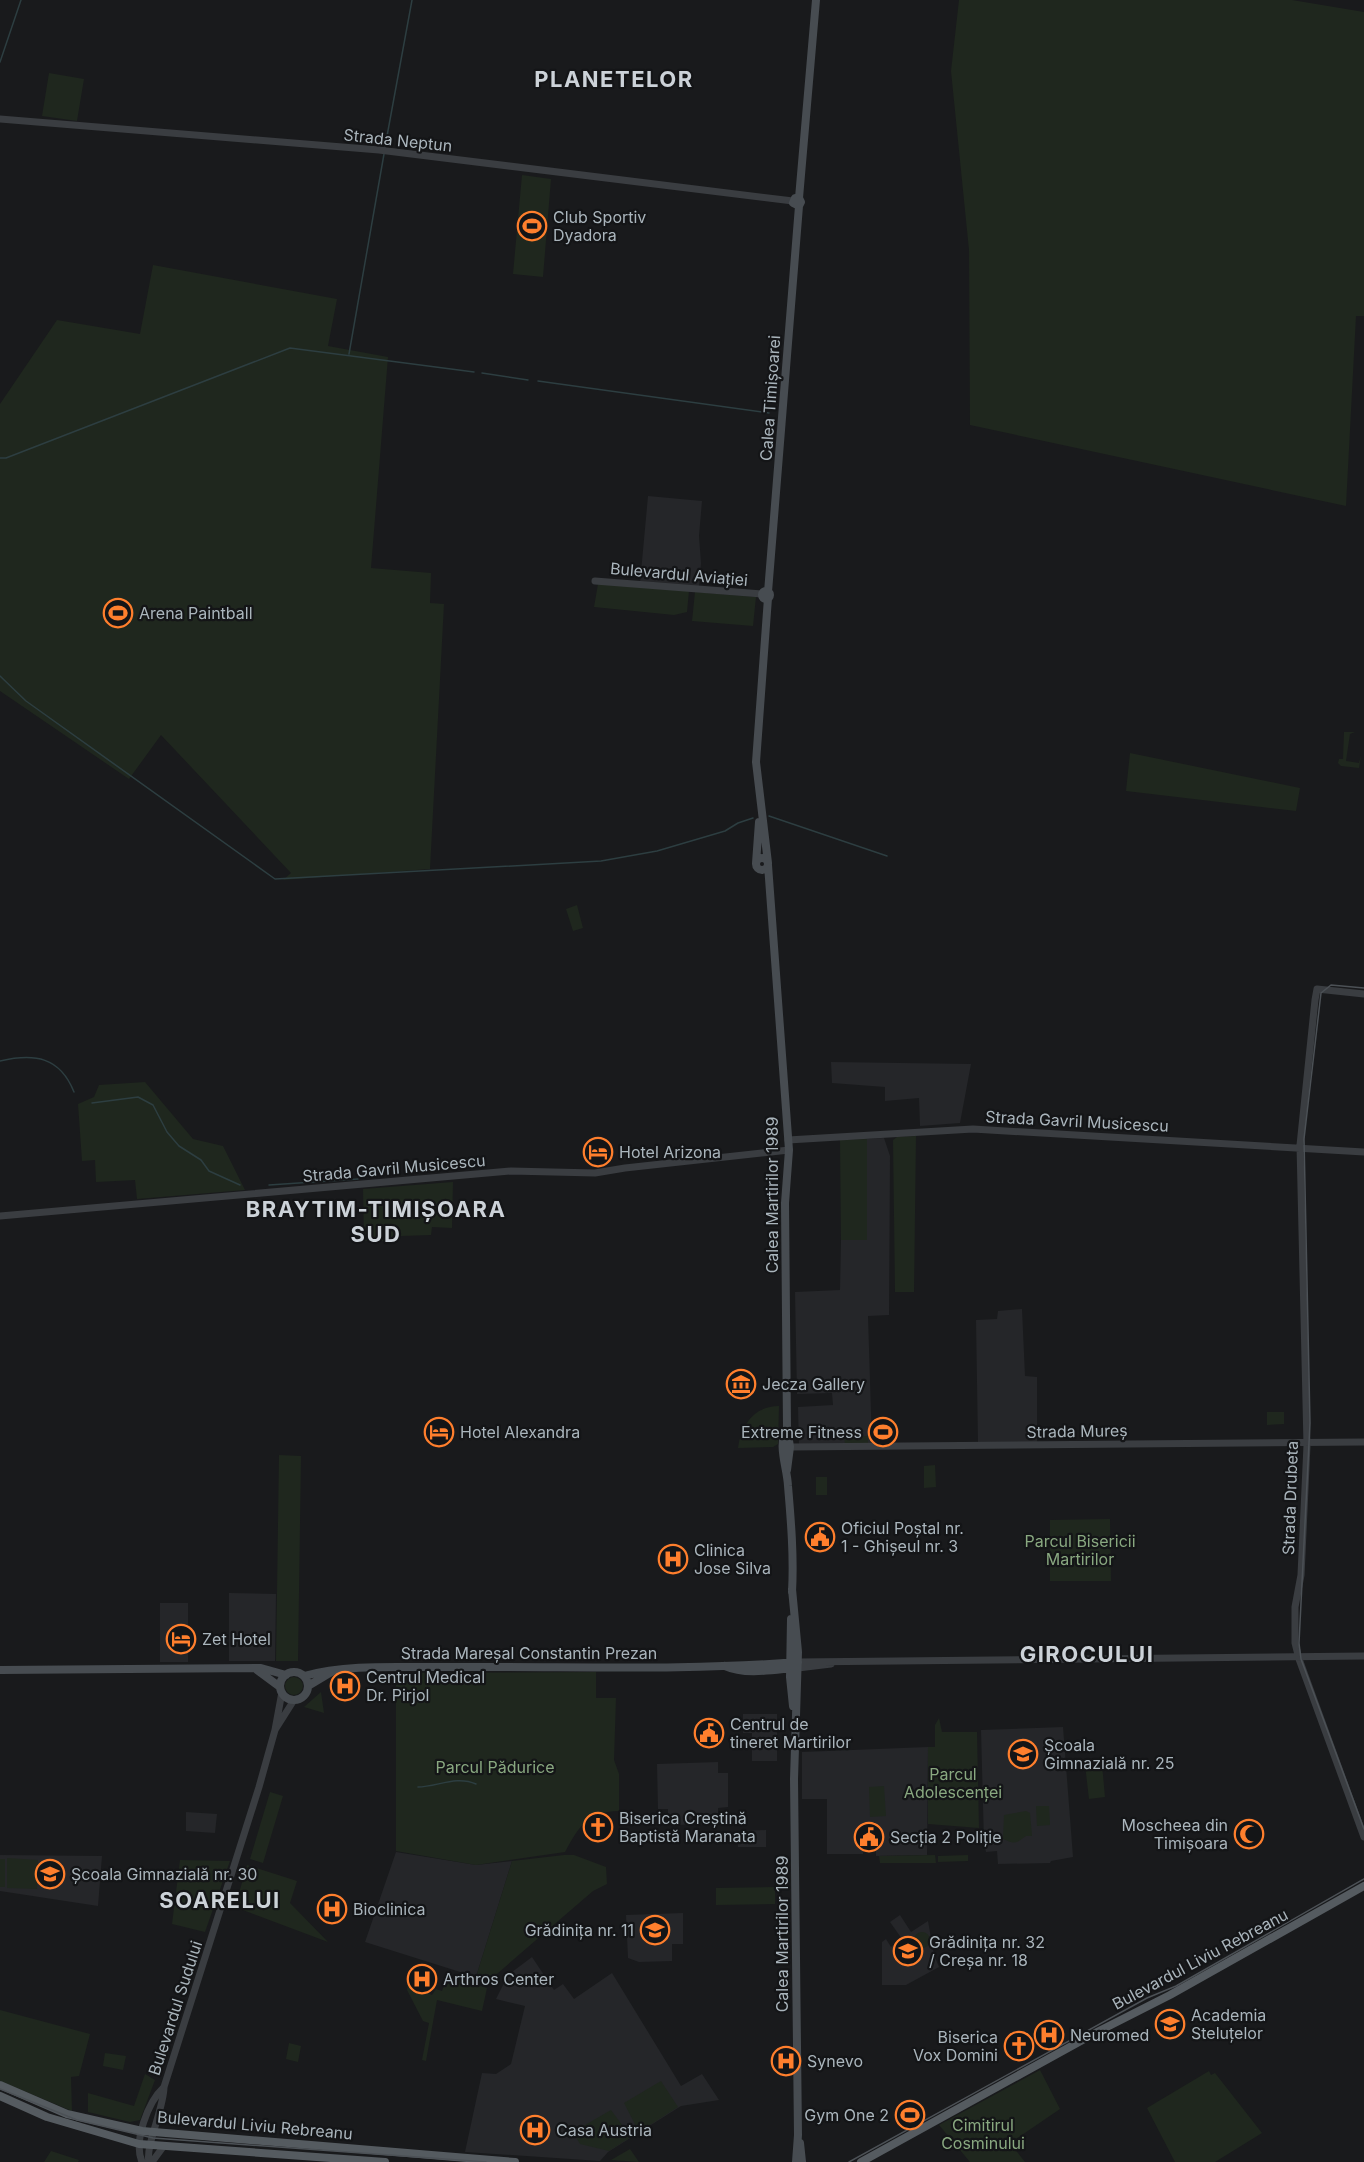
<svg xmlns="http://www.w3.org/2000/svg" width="1364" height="2162" font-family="Inter,sans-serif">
	<rect width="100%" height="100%" fill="#191a1c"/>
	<path fill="#252629" d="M648 496 702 501 699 536 701 563 699 587 640 583Z
		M831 1062 971 1064 960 1123 920 1126 919 1098 885 1101V1087L832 1083Z
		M884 1138 890 1156 889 1315 868 1316 872 1445 799 1447 798 1407 833 1405 832 1393 797 1394 795 1292 840 1290 841 1240H867V1139Z
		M1022 1309 1025 1376 1037 1377V1444H978L976 1320 997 1319 998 1311Z
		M229 1593 276 1594 275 1661H229Z
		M160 1603H188V1662H160Z
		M743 1714H777V1761H752V1733H743Z
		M1063 1727 1073 1857 1051 1861 1050 1863 998 1864 997 1851 986 1852 984 1842 981 1730Z
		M928 1747 927 1855 876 1856 875 1822 863 1823V1854H827V1799H802V1752Z
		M718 1762V1773H728V1807L718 1808V1824L668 1825V1809H658L657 1764Z
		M186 1812 217 1814 215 1833 186 1831Z
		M766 1830V1847H738V1831Z
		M396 1852 476 1865 512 1861 476 1977 365 1942Z
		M0 1855 102 1856 98 1906 0 1891Z
		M683 1913V1944H672V1961L639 1962 628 1958 626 1915Z
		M900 1915 911 1932 928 1921 934 1955 939 1967 906 1985H882V1942L886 1939 891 1947 902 1939 890 1922Z
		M532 1957 554 1990 563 1984 574 1999 612 1973 681 2086 702 2074 719 2100 681 2106 608 2152 600 2161 465 2152 482 2073 496 2074 511 2064 525 2006 496 1999 508 1975Z"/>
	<path fill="#1f271e" d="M959 0H1292L1364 12V316H1356L1346 506 970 425 969 250 951 71Z
		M49 73 84 79 77 121 42 116Z
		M522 175 551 179 543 277 513 274Z
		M153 265 337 299 328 346 388 357 371 568 431 573 430 603 444 604 430 869 283 880 291 873 161 735 129 779 0 691V404L57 320 140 334Z
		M598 584 689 591 687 612 674 615 594 607Z
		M695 592 756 597 753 626 692 621Z
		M1344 732H1355L1350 734 1346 761 1359 763 1361 755 1359 768 1341 766 1338 763 1339 759H1343Z
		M1130 753 1300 788 1296 811 1126 791Z
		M577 905 583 928 573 931 566 909Z
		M145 1082 193 1139 223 1146 245 1190 137 1199 135 1180 96 1182 95 1160 82 1161 78 1104 94 1097 99 1085Z
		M916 1136 914 1292H895L893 1140 897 1137Z
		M867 1139V1240H841L840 1140Z
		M453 1182 452 1228 432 1227 431 1235 401 1236 397 1233 393 1235 392 1241H364L363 1189Z
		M779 1406 778 1444 773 1447 738 1448C741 1424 755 1406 779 1406Z
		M1267 1412H1284V1424L1267 1425Z
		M868 1436V1444H845L844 1437Z
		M279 1455 301 1456 298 1661H276Z
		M935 1465 936 1487 924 1488V1466Z
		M816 1477H827V1495H816Z
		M1110 1519 1111 1581H1050V1520Z
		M596 1672V1698H616L614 1760 619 1774V1811C587 1812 580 1825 565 1852L476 1865 396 1851V1673Z
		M285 1686a9 9 0 1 1 18 0a9 9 0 1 1-18 0Z
		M321 1692 324 1713 304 1707Z
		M939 1718 942 1732H977L979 1828 928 1824V1747H935V1725Z
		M1102 1764 1105 1797 1089 1799 1085 1765Z
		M884 1786 886 1816 870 1817 869 1787Z
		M270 1792 283 1796 263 1863 250 1859Z
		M1049 1806 1050 1825 1037 1826 1036 1806Z
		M1026 1811 1030 1813 1032 1836H1026C1016 1843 1016 1845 1003 1839L1004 1815Z
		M564 1855H574L606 1867 607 1884 593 1891 498 1973 487 1980 476 1977 512 1861Z
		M935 1855 936 1863H880L879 1856Z
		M968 1855V1861L938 1862V1856Z
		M7 1858 38 1860 37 1889 7 1888Z
		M0 1859H5V1887H0Z
		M180 1860 230 1861 205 1932 172 1924Z
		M247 1865 297 1881 290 1903 328 1942 235 1907Z
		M775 1887V1904L716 1905V1888Z
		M914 1940a8 8 0 1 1 16 0a8 8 0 1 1-16 0Z
		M447 1976 487 1988 482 2011 437 2000 426 2061 422 2060 429 2023 423 2021 407 1990 408 1984 432 1995 436 1989 442 1991Z
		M0 2010 90 2034 79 2076 71 2077 72 2111 0 2081Z
		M289 2043 301 2046 298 2062 286 2059Z
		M105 2053 126 2056 123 2070 103 2066Z
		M1040 2070 1060 2109 1010 2143 1025 2162H970L939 2125Z
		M1209 2071 1211 2075 1215 2073 1262 2133 1215 2162H1175L1147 2108Z
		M145 2074 155 2080 140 2120 130 2122 88 2112V2093L134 2106Z
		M661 2081 678 2107 639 2132 624 2103Z
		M611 2110 631 2137 609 2151 580 2144 573 2132Z
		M630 2149 639 2162 611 2160Z
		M51 2151 79 2160 78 2162H44Z"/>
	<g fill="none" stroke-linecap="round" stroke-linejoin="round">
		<path stroke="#2d3e41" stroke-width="1.5" d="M0 62 21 0
			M385 147 412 0
			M349 354 384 154
			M482 373 528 380
			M538 381 769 413
			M0 458H6L290 348 474 372
			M0 676 26 701 275 879 601 861 657 851 725 831 738 823 753 818
			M769 816 887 856
			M0 1061C35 1053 60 1057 74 1092
			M92 1103 138 1097 153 1105 167 1132 179 1146 201 1160 209 1171 240 1185
			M269 1185 358 1179
			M418 1787C437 1787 456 1775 476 1784"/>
		<path stroke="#3a3d41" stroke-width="7" d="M0 119 379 150 793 201
			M595 581 762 594
			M1364 994 1317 989 1315 1000 1300 1145 1307 1445 1301 1575 1295 1607V1643L1299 1659 1364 1837
			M788 1140 973 1129 1364 1152
			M0 1216 511 1171 595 1173 625 1168 789 1150
			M790 1447 1364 1442
			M798 1662 1364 1656
			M798 1668 831 1664
			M275 1730 294 1700
			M142 2162C133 2141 148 2102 164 2087
			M149 2162C145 2147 164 2108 164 2087L259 1787 275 1730 282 1692
			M152 2162 163 2147"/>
		<path stroke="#474c51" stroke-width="8" d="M799 198 816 0
			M762 595a4 4 0 1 1 8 0a4 4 0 1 1-8 0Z
			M768 592 799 206 801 202 799 198H795L793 203 799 206
			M768 598 756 762 768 863
			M756 864a6 6 0 1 1 12 0a6 6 0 1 1-12 0Z
			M756 863 759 822
			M768 865 789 1150 785 1203 787 1427 790 1447 787 1470
			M787 1427C777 1446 787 1466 788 1486 791 1521 794 1557 792 1592
			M792 1589 798 1652 794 1779 798 2135 796 2162
			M791 1619 790 1677 793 1706
			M725 1666C745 1675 772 1670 793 1668
			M0 1670 261 1668 286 1675
			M257 1670 280 1687
			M280 1686a14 14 0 1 1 28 0a14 14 0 1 1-28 0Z
			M304 1676C350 1663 405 1668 453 1667 568 1666 684 1671 798 1662
			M308 1686 333 1671
			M800 2143 802 2162"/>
		<path stroke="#555b60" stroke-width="8" d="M0 2085 67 2114 142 2131 515 2162
			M0 2096 47 2117 139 2144 385 2162
			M861 2162 1097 2032 1170 1995 1364 1886"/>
		<path stroke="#4c5156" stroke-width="1.5" d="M1364 988 1331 985 1321 993 1304 1139 1310 1423 1299 1643 1301 1659 1364 1829
			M0 2089 77 2120 153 2138 486 2162
			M849 2162 1147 1998 1176 1986 1364 1879"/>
	</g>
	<defs>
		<g id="stadium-ring" transform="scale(1.5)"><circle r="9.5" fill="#141517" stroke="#ff7f2d" stroke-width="1.5"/><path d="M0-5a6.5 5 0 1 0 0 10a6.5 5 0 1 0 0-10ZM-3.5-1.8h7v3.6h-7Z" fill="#ff7f2d"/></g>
		<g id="hotel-ring" transform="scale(1.5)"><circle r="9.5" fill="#141517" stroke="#ff7f2d" stroke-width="1.5"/><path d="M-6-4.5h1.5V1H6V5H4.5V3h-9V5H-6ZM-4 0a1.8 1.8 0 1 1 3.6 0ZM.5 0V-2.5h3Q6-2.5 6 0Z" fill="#ff7f2d"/></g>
		<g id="museum-ring" transform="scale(1.5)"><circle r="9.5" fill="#141517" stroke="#ff7f2d" stroke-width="1.5"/><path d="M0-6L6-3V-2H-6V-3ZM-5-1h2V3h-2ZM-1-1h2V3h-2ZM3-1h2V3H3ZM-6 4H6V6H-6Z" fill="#ff7f2d"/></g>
		<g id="civic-ring" transform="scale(1.5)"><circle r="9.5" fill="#141517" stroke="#ff7f2d" stroke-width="1.5"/><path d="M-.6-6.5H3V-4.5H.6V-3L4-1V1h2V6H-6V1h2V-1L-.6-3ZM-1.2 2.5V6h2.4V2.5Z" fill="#ff7f2d"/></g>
		<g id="hospital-ring" transform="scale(1.5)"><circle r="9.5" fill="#141517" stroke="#ff7f2d" stroke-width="1.5"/><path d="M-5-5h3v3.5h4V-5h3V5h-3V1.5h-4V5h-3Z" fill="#ff7f2d"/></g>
		<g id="school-ring" transform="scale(1.5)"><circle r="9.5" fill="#141517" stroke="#ff7f2d" stroke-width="1.5"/><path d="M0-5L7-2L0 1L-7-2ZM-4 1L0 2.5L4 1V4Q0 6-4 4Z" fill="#ff7f2d"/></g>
		<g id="church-ring" transform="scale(1.5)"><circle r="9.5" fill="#141517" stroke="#ff7f2d" stroke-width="1.5"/><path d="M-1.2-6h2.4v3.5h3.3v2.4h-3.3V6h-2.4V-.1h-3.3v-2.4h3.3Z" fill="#ff7f2d"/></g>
		<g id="mosque-ring" transform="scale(1.5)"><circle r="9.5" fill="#141517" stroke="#ff7f2d" stroke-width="1.5"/><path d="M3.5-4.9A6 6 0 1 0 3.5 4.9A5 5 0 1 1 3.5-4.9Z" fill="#ff7f2d"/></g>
	</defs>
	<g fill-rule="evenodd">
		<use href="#stadium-ring" x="532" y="226"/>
		<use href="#stadium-ring" x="118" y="613"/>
		<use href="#hotel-ring" x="598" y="1152"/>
		<use href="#museum-ring" x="741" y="1384"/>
		<use href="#hotel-ring" x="439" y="1432"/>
		<use href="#stadium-ring" x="883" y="1432"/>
		<use href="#civic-ring" x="820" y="1537"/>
		<use href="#hospital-ring" x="673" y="1559"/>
		<use href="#hotel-ring" x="181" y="1639"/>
		<use href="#hospital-ring" x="345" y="1686"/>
		<use href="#civic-ring" x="709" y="1733"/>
		<use href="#school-ring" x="1023" y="1754"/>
		<use href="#church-ring" x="598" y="1827"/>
		<use href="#mosque-ring" x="1249" y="1834"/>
		<use href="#civic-ring" x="869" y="1837"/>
		<use href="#school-ring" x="50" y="1874"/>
		<use href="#hospital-ring" x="332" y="1909"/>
		<use href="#school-ring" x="655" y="1930"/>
		<use href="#school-ring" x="908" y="1951"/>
		<use href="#hospital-ring" x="422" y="1979"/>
		<use href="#school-ring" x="1170" y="2024"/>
		<use href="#hospital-ring" x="1049" y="2035"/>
		<use href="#church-ring" x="1019" y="2046"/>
		<use href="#hospital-ring" x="786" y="2061"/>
		<use href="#stadium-ring" x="910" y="2115"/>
		<use href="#hospital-ring" x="535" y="2130"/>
	</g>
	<g text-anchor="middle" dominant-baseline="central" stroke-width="4.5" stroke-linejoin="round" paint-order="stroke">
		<g font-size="16" fill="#aab5bc" stroke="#141517">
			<text transform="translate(398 140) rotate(6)">Strada Neptun</text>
			<text transform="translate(770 398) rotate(-86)">Calea Timișoarei</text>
			<text transform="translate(679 574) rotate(5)">Bulevardul Aviației</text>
			<text transform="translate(1077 1121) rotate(3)">Strada Gavril Musicescu</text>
			<text transform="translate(394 1168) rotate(-5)">Strada Gavril Musicescu</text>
			<text transform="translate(772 1195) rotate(-90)">Calea Martirilor 1989</text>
			<text transform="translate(1077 1431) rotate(-1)">Strada Mureș</text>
			<text transform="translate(1290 1498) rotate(-88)">Strada Drubeta</text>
			<text x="529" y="1653">Strada Mareșal Constantin Prezan</text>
			<text transform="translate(782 1934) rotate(-90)">Calea Martirilor 1989</text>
			<text transform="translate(1200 1959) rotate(-28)">Bulevardul Liviu Rebreanu</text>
			<text transform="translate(175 2008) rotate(-72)">Bulevardul Sudului</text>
			<text transform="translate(255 2125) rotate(5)">Bulevardul Liviu Rebreanu</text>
		</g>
		<g font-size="16" fill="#aab5bc" stroke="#141517" text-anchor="start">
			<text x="553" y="217">Club Sportiv<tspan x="553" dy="18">Dyadora</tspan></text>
			<text x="139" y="613">Arena Paintball</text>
			<text x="619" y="1152">Hotel Arizona</text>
			<text x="762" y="1384">Jecza Gallery</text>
			<text x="460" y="1432">Hotel Alexandra</text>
			<text x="862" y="1432" text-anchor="end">Extreme Fitness</text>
			<text x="841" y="1528">Oficiul Poștal nr.<tspan x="841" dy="18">1 - Ghișeul nr. 3</tspan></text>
			<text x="694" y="1550">Clinica<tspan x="694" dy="18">Jose Silva</tspan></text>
			<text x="202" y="1639">Zet Hotel</text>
			<text x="366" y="1677">Centrul Medical<tspan x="366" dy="18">Dr. Pirjol</tspan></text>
			<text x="730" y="1724">Centrul de<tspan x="730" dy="18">tineret Martirilor</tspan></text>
			<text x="1044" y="1745">Școala<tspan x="1044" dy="18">Gimnazială nr. 25</tspan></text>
			<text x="619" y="1818">Biserica Creștină<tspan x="619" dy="18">Baptistă Maranata</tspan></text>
			<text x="1228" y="1825" text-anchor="end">Moscheea din<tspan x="1228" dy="18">Timișoara</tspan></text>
			<text x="890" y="1837">Secția 2 Poliție</text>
			<text x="71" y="1874">Școala Gimnazială nr. 30</text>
			<text x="353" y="1909">Bioclinica</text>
			<text x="634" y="1930" text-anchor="end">Grădinița nr. 11</text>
			<text x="929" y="1942">Grădinița nr. 32<tspan x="929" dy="18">/ Creșa nr. 18</tspan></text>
			<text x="443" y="1979">Arthros Center</text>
			<text x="1191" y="2015">Academia<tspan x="1191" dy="18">Steluțelor</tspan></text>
			<text x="1070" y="2035">Neuromed</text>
			<text x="998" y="2037" text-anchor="end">Biserica<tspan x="998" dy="18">Vox Domini</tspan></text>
			<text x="807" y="2061">Synevo</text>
			<text x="889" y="2115" text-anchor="end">Gym One 2</text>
			<text x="556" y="2130">Casa Austria</text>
		</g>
		<g font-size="16" fill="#89a880" stroke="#141517">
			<text x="1080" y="1541">Parcul Bisericii<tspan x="1080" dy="18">Martirilor</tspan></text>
			<text x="495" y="1767">Parcul Pădurice</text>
			<text x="953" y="1774">Parcul<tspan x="953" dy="18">Adolescenței</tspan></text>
			<text x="983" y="2125">Cimitirul<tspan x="983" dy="18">Cosminului</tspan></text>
		</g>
		<g font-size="22" font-weight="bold" letter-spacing="1.5" fill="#ccd2d8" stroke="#141517">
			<text x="614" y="79">PLANETELOR</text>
			<text x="376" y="1209">BRAYTIM-TIMIȘOARA<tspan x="376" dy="25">SUD</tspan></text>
			<text x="1087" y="1654">GIROCULUI</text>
			<text x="220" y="1900">SOARELUI</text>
		</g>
	</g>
</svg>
